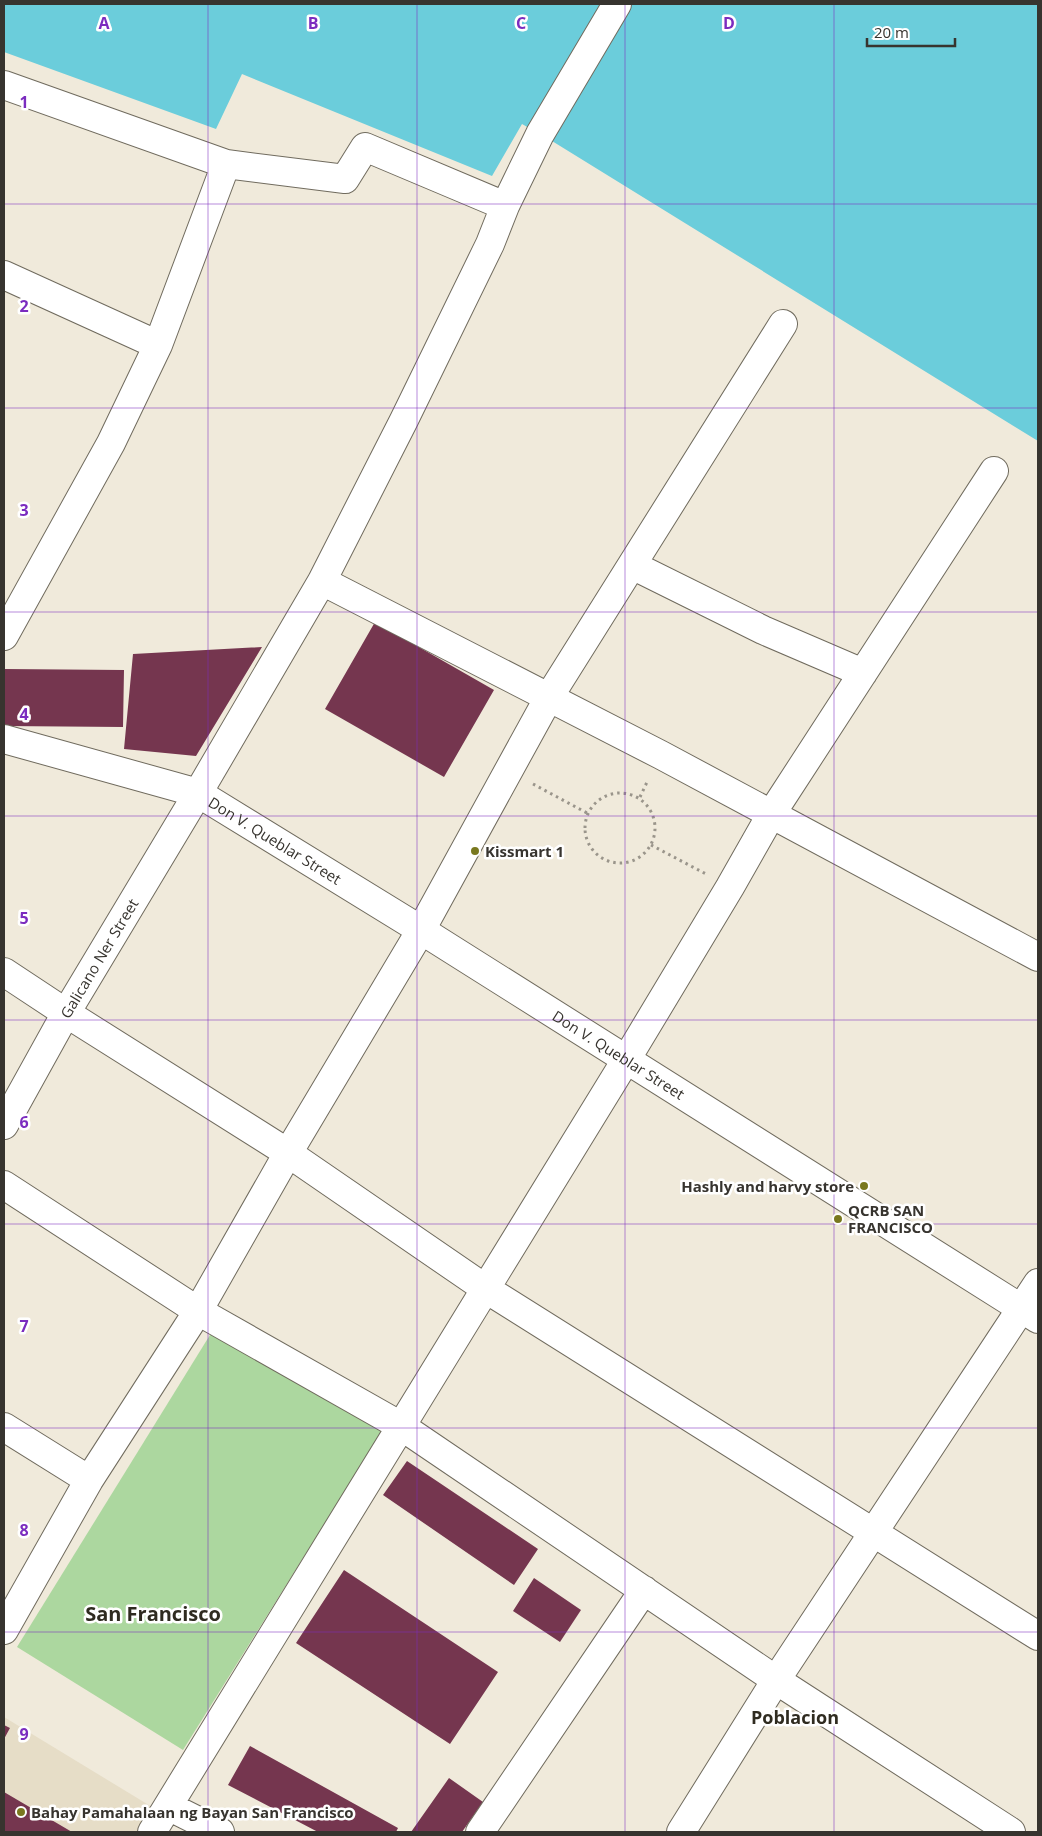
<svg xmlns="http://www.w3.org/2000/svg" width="1042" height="1836" font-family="'Open Sans',sans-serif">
	<rect width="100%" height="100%" fill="#f0eadb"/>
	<path fill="#e6ddc7" d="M4 1717 152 1807 137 1832H4Z"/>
	<path fill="#acd79f" d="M218 1322 383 1430 183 1750 17 1647Z"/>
	<path fill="#6bcddb" d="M4 4H1038V441L552 141 522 124 492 176 242 74 216 129 4 52Z"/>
	<path fill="#75364f" d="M375 622 494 690 444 777 325 709Z
		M262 647 196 756 124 749 133 654Z
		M4 669 124 670 123 727 4 726Z
		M407 1461 538 1549 514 1585 383 1495Z
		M344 1570 498 1672 450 1744 296 1643Z
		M534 1578 581 1610 560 1642 513 1611Z
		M4 1725 10 1728 4 1739Z
		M250 1746 398 1828 396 1832H318L228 1785Z
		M449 1778 483 1802 462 1832H411Z
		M4 1792 72 1832H4Z"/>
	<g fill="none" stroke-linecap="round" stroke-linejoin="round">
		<g stroke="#706b5e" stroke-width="30">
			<path id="minor" d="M4 85 226 164 158 345 111 443 4 636
				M226 164 345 179 365 147 505 206
				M4 275 158 345
				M632 565 763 630 863 673
				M322 581 661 755 1038 957
				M4 739 198 793 322 581 404 420 490 244 505 206 540 134 617 4
				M4 972 66 1013 288 1153 486 1289 1038 1636
				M4 1185 198 1311 401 1426 776 1680 1011 1832
				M4 1427 89 1480
				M4 1630 89 1480 198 1311 288 1153 421 930 549 697 783 324
				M168 1806 220 1832
				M152 1832 626 1060 730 887 772 813 994 471
				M480 1832 644 1590
				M681 1832 776 1680 1038 1283"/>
		</g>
		<g stroke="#706b5e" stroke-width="30">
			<g id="major">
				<path id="s1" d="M4 1125 66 1013 198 793 421 930 1038 1319"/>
			</g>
		</g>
		<path stroke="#9a958b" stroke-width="3" stroke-dasharray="2.5 4" stroke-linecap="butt" d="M533 784 587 813
			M585 828a35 35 0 1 1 70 0a35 35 0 1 1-70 0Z
			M640 797 648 780
			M651 845 706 874"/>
		<use href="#minor" stroke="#fff" stroke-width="28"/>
		<use href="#major" stroke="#fff" stroke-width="28"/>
	</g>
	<path fill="none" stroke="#7b2cbf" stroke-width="1" stroke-opacity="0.55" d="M208 4V1832M417 4V1832M625 4V1832M834 4V1832M4 204H1038M4 408H1038M4 612H1038M4 816H1038M4 1020H1038M4 1224H1038M4 1428H1038M4 1632H1038"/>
	<g fill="#79781f" stroke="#fff" stroke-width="2">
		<circle cx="475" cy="851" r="5"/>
		<circle cx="864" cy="1186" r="5"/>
		<circle cx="838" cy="1219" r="5"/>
		<circle cx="21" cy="1812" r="5"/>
	</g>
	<g text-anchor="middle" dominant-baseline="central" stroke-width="5" stroke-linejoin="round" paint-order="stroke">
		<g font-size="15" fill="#37342f" stroke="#fff">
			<text stroke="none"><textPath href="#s1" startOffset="475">Don V. Queblar Street</textPath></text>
			<text stroke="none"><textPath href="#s1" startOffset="192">Galicano Ner Street</textPath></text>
			<text stroke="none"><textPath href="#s1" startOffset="880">Don V. Queblar Street</textPath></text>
		</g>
		<g font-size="15" font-weight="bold" fill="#37342f" stroke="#fff" text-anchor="start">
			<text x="485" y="851">Kissmart 1</text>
			<text x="854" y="1186" text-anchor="end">Hashly and harvy store</text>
			<text x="848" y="1210">QCRB SAN<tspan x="848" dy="17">FRANCISCO</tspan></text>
			<text x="31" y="1812">Bahay Pamahalaan ng Bayan San Francisco</text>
		</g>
		<g font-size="18" font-weight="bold" fill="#2f2b20" stroke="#fff">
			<text x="795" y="1717">Poblacion</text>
		</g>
		<g font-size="20" font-weight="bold" fill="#2f2b20" stroke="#fff">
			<text x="153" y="1613">San Francisco</text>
		</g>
	</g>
	<g font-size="16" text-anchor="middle" font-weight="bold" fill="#7b2cbf" stroke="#fff" stroke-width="5" stroke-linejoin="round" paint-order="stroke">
		<text x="104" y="29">A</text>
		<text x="313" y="29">B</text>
		<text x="521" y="29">C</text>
		<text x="729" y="29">D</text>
		<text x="24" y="108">1</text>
		<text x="24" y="312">2</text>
		<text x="24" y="516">3</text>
		<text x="24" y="720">4</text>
		<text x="24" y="924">5</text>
		<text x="24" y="1128">6</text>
		<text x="24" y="1332">7</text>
		<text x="24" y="1536">8</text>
		<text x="24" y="1740">9</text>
	</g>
	<rect width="1042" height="1836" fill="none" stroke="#37342f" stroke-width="10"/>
	<path d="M867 38v8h88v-8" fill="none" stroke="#37342f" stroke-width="2.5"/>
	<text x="874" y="38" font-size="15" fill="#37342f" stroke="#ffffff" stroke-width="4" paint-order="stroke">20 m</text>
</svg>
